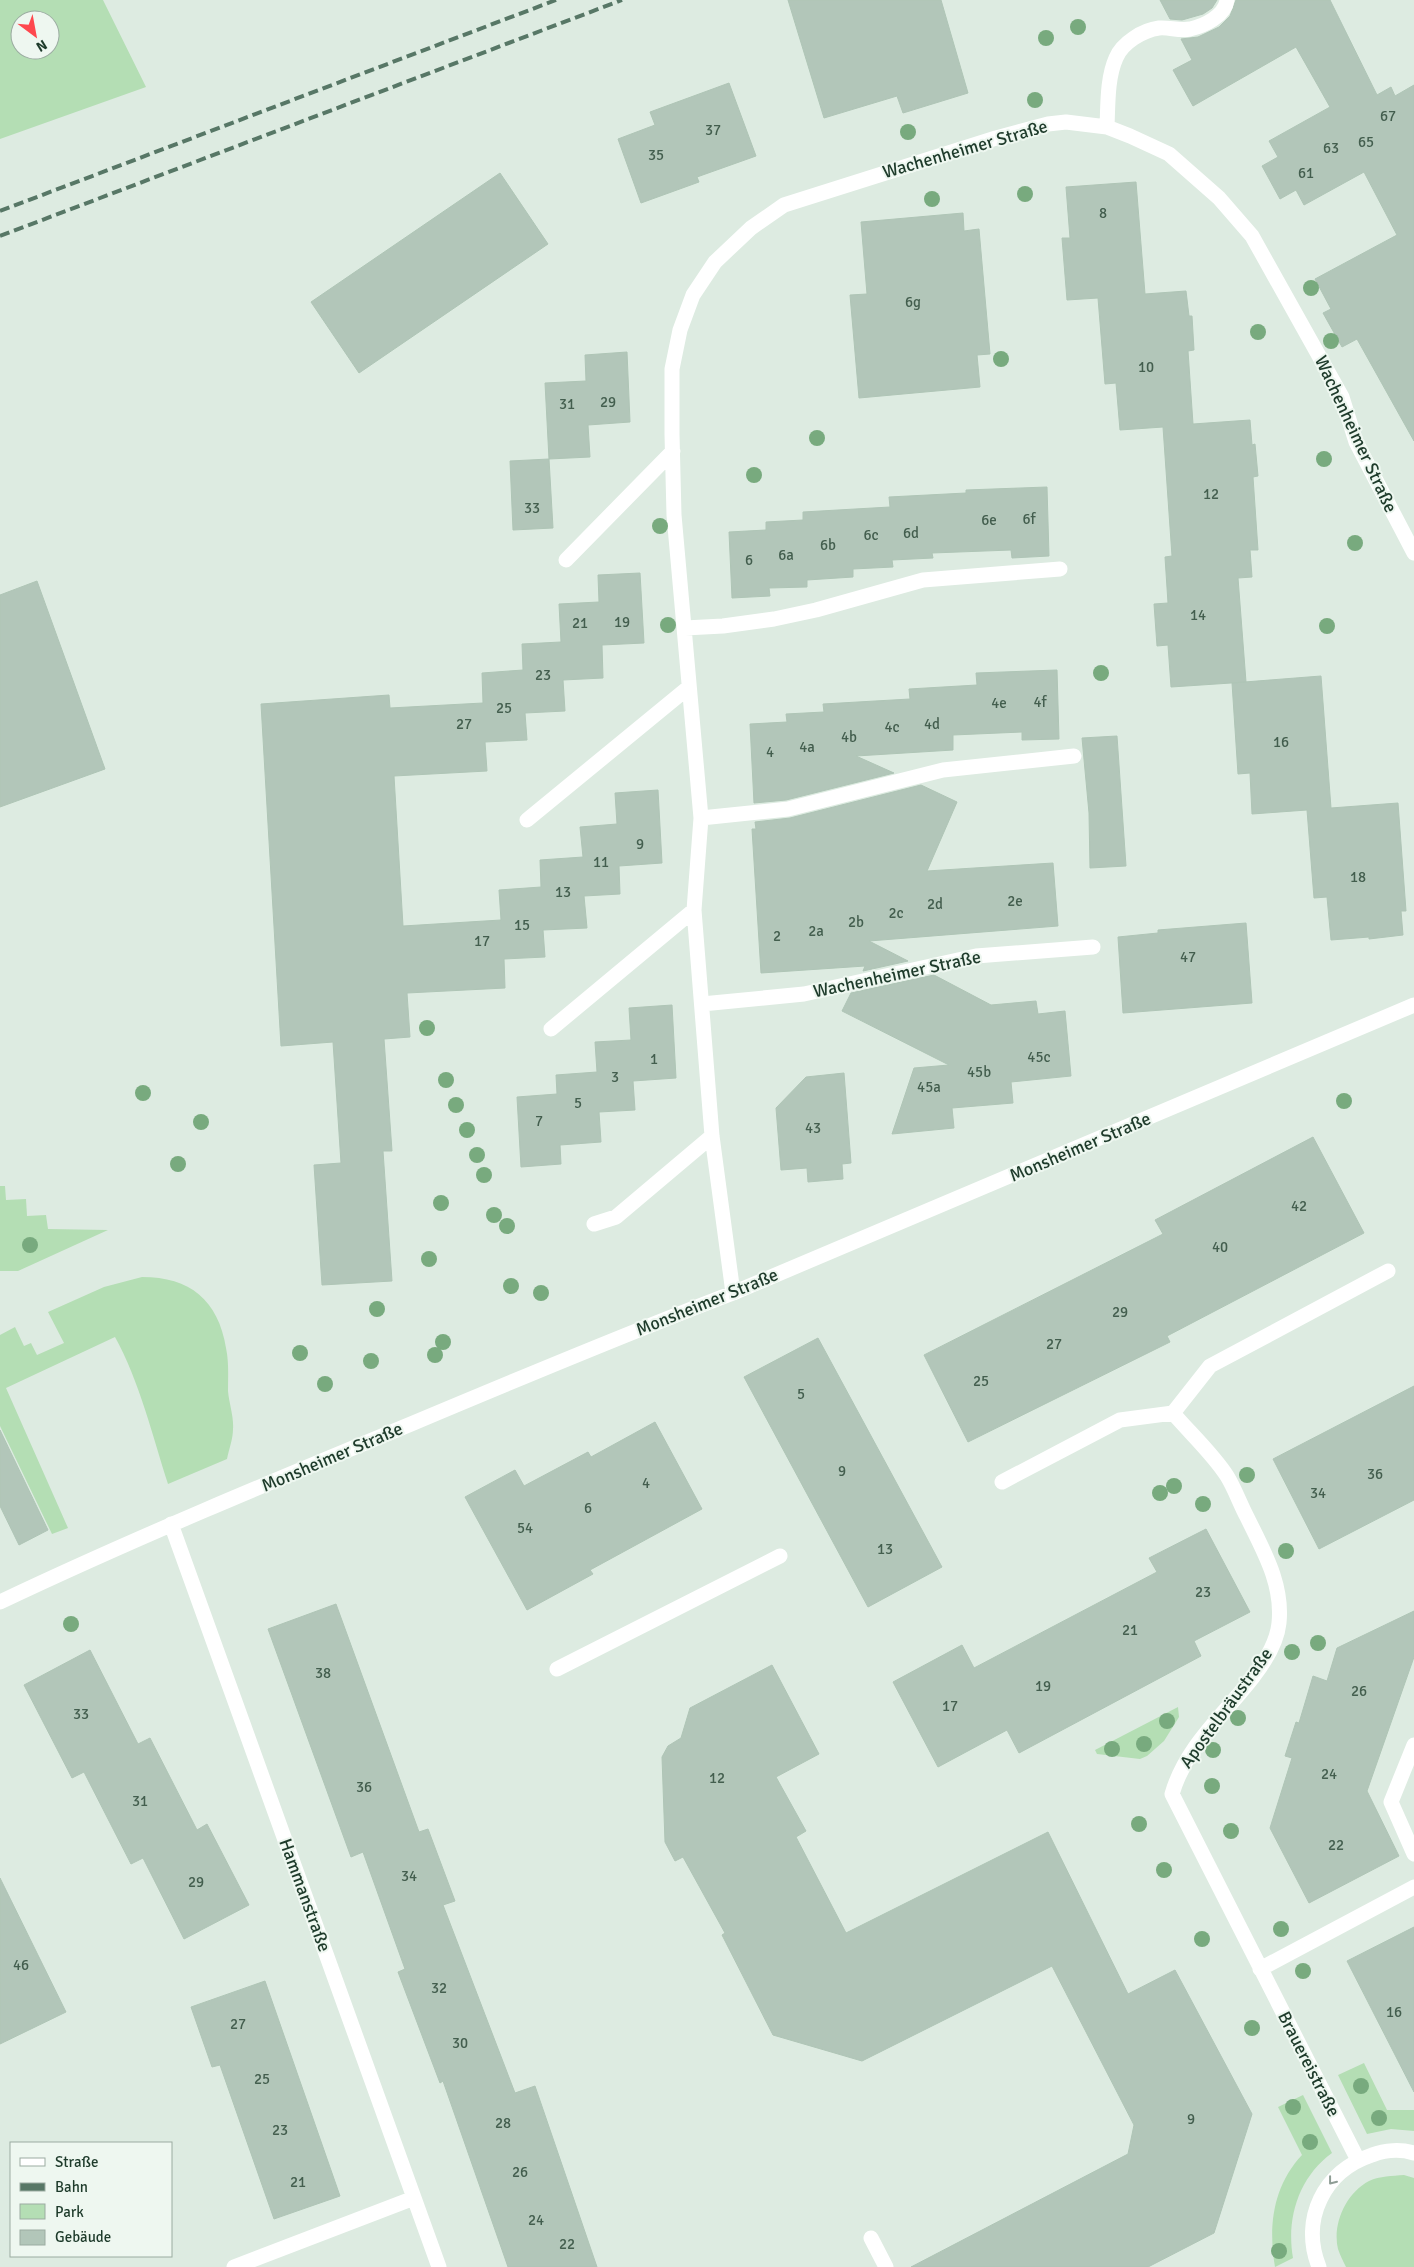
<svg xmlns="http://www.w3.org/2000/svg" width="1414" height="2267" font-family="Signika,sans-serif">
	<rect width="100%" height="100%" fill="#ddebe1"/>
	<path fill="#b4deb4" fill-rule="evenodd" d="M0 0H103L146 87 0 139ZM20 20H50V50H20Z
		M0 1186H5L6 1200 26 1199 27 1216 46 1215 48 1229 108 1230 18 1271H0Z
		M142 1277C190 1277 218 1300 226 1348 229 1362 228 1377 228 1391 229 1403 234 1417 233 1429 233 1439 229 1449 227 1459L168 1484C153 1437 139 1380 115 1337L6 1388 68 1528 52 1534 0 1426V1335L15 1327 24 1346 31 1343 37 1355 64 1343 48 1312 104 1287Z
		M1178 1707 1179 1717 1164 1741 1147 1756 1140 1759 1097 1754 1095 1750Z
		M1364 2063 1387 2110H1414V2131L1391 2129 1367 2134 1338 2075Z
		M1303 2095 1332 2153C1299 2177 1286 2218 1293 2258L1275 2267C1268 2226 1273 2186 1302 2155L1278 2107Z
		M1404 2175 1414 2178V2267H1346C1343 2261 1340 2255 1338 2249 1332 2224 1346 2193 1369 2181 1380 2176 1392 2176 1404 2175Z"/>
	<path fill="#b2c6b9" stroke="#afc5b6" d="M788 0H941L968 93 903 113 897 96 824 118Z
		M1160 0H1217L1212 8 1203 14 1182 20 1170 19Z
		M1236 0H1330L1377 95 1391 87 1395 96 1414 85V441L1357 339 1342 347 1323 313 1331 309 1315 279 1397 235 1364 172 1304 205 1296 190 1280 199 1262 166 1278 157 1269 141 1330 107 1296 47 1193 106 1173 70 1192 60 1181 39 1198 37 1219 27 1230 16Z
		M729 83 756 156 697 177 699 182 641 203 618 139 655 125 650 112Z
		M500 173 548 244 359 373 311 302Z
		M1136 182 1145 294 1186 291 1189 316H1192L1194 350 1188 351 1193 424 1250 420 1252 445 1255 444 1258 476 1253 477 1258 550H1250L1252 577 1238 578 1246 682 1171 687 1168 645 1157 646 1154 604 1168 603 1165 557 1172 556 1163 427 1120 430 1116 383 1105 384 1098 298 1067 300 1062 238H1070L1066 187Z
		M963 213 964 231 979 229 990 354 977 355 980 387 859 398 850 295 867 294 861 222Z
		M627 352 630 422 588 425 590 457 549 459 545 383 586 381 585 355Z
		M549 459 553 528 513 530 510 461Z
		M1047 487 1049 556 1012 558 1011 550 932 553 933 558 892 560 893 567 853 569V577L807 580V587L769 588 770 596 732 598 729 532 766 530V522L803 520V512L890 507 889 497 966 493V490Z
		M640 573 644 643 602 645 603 678 563 680 565 711 525 713 527 740 485 742 487 771 394 776 403 926 501 920 499 890 541 887 540 860 583 857 580 827 617 824 615 793 658 790 662 863 619 866 620 894 584 896 587 928 543 930 545 957 504 959 505 988 407 993 410 1037 384 1039 392 1151H383L392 1281 322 1285 314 1165 341 1163 333 1042 281 1046 261 704 389 695 390 708 483 703 482 673 523 670 522 644 561 642 559 604 599 602 598 575Z
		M37 581 105 769 0 807V595Z
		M1057 670 1059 739 1022 740V732L953 735V750L856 756 894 773 786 800 754 803 750 724 787 722 786 714 824 712 823 704 910 699 909 689 977 685 976 673Z
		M1321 676 1331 808 1398 803 1406 911H1401L1403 935 1369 939V937L1331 940 1327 897 1314 898 1307 810 1252 814 1250 773 1238 774 1232 683Z
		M1117 736 1126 866 1090 868 1089 813 1082 738Z
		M921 785 957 802 927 871 1053 863 1058 926 869 941 908 961 863 971 865 966 761 973 752 829H756L755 822 790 818Z
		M1246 923 1252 1003 1123 1013 1118 937 1158 933V930Z
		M934 975 991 1005 1036 1001 1038 1014 1065 1011 1071 1076 1011 1082 1013 1103 952 1108 954 1128 892 1134 914 1068 949 1065 842 1011 851 993Z
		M672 1005 676 1078 633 1081 635 1110 599 1112 601 1142 560 1145 561 1164 521 1167 517 1097 557 1094 556 1075 597 1072 595 1042 631 1040 629 1008Z
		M844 1073 851 1163 842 1164 843 1179 808 1182 807 1168 781 1170 776 1108 806 1077Z
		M1313 1137 1364 1233 1167 1336 1170 1342 968 1442 924 1355 1163 1234 1155 1220Z
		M818 1338 942 1567 868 1607 744 1377Z
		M1414 1386V1500L1319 1549 1273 1459Z
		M655 1422 702 1509 590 1570 593 1574 527 1610 465 1497 515 1470 524 1486 588 1452 591 1457Z
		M0 1430 48 1530 19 1545 0 1506Z
		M1206 1529 1250 1612 1194 1641 1201 1656 1019 1753 1007 1730 938 1767 893 1682 962 1645 974 1668 1157 1572 1149 1558Z
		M336 1604 419 1832 428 1829 455 1901 443 1905 515 2093 535 2086 597 2267H508L443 2081 440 2083 398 1972 405 1969 363 1852 351 1857 268 1629Z
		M1414 1611V1657L1367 1791 1399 1856 1309 1903 1270 1828 1292 1758 1285 1756 1296 1722 1299 1723 1313 1676 1327 1681 1337 1648Z
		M90 1650 138 1744 150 1738 197 1830 207 1824 249 1905 184 1939 143 1858 131 1864 84 1772 72 1778 24 1685Z
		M772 1665 819 1754 776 1777 806 1831 796 1837 846 1933 1048 1832 1128 1994 1175 1970 1252 2114 1214 2233 1148 2267H911L1128 2154 1134 2125 1052 1966 862 2061 773 2035 722 1935 725 1933 683 1857 675 1861 665 1842 662 1757 668 1746 681 1738 690 1708Z
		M0 1878 66 2012 0 2044Z
		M1414 1927V2092L1347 1961Z
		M265 1981 340 2196 274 2219 220 2065 212 2067 191 2007Z"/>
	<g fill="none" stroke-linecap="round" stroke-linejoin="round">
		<path stroke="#fff" stroke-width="15" d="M1107 127C1108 105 1107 78 1116 58 1122 43 1143 30 1159 28 1169 27 1179 31 1190 29 1204 26 1225 16 1227 0
			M566 560 673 451
			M685 628 723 626 774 619 816 610 923 580 1060 569
			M701 818 788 809 943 770 1074 756
			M527 820 689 687
			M702 1004 804 994 976 956 1093 947
			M551 1029 694 910
			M594 1224 616 1217 712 1136
			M733 1293 712 1136 694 910 701 818 674 515 672 434V369L680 330 693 295 715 262 751 228 784 205 996 138 1048 124 1066 122 1107 127 1130 136 1169 154 1219 198 1252 236 1342 397 1356 442 1414 553
			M1173 1413C1190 1433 1213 1454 1227 1476 1235 1489 1240 1504 1247 1517 1264 1552 1283 1584 1279 1623 1277 1642 1264 1663 1253 1677 1223 1716 1186 1746 1172 1794L1358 2160
			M1002 1482 1120 1420 1173 1413 1210 1366 1388 1271
			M171 1524 439 2267
			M0 1602C135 1538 273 1481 411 1424 518 1379 625 1334 733 1293L1414 1005
			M557 1669 780 1556
			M1414 1745 1391 1802 1414 1854
			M1260 1969 1414 1887
			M871 2238 886 2267
			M234 2267 414 2198
			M1319 2267C1300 2219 1324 2171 1372 2155 1385 2150 1401 2149 1414 2153"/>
		<path stroke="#577766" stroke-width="4" stroke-dasharray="10 5" stroke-linecap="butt" d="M0 211 556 0
			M0 236 622 0"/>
	</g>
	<g fill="#78aa7e">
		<circle cx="1078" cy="27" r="8"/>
		<circle cx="1046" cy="38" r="8"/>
		<circle cx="1035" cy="100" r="8"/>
		<circle cx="908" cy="132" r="8"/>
		<circle cx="1025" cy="194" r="8"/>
		<circle cx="932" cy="199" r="8"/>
		<circle cx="1311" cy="288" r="8"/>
		<circle cx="1258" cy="332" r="8"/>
		<circle cx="1331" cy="341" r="8"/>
		<circle cx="1001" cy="359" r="8"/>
		<circle cx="817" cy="438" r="8"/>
		<circle cx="1324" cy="459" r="8"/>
		<circle cx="754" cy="475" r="8"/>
		<circle cx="660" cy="526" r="8"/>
		<circle cx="1355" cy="543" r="8"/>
		<circle cx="668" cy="625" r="8"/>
		<circle cx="1327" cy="626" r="8"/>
		<circle cx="1101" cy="673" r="8"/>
		<circle cx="427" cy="1028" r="8"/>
		<circle cx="446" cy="1080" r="8"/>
		<circle cx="143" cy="1093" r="8"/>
		<circle cx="1344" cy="1101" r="8"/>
		<circle cx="456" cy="1105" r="8"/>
		<circle cx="201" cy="1122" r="8"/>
		<circle cx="467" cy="1130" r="8"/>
		<circle cx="477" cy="1155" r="8"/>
		<circle cx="178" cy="1164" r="8"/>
		<circle cx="484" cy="1175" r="8"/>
		<circle cx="441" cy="1203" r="8"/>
		<circle cx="494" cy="1215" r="8"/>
		<circle cx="507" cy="1226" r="8"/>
		<circle cx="30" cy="1245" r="8"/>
		<circle cx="429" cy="1259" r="8"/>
		<circle cx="511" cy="1286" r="8"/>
		<circle cx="541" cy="1293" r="8"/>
		<circle cx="377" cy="1309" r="8"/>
		<circle cx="443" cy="1342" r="8"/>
		<circle cx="300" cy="1353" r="8"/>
		<circle cx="435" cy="1355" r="8"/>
		<circle cx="371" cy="1361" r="8"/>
		<circle cx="325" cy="1384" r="8"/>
		<circle cx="1247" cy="1475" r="8"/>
		<circle cx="1174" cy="1486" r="8"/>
		<circle cx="1160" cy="1493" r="8"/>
		<circle cx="1203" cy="1504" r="8"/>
		<circle cx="1286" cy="1551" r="8"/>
		<circle cx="71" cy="1624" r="8"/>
		<circle cx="1318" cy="1643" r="8"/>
		<circle cx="1292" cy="1652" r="8"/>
		<circle cx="1238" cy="1718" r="8"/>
		<circle cx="1167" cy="1721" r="8"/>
		<circle cx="1144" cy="1744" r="8"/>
		<circle cx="1112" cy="1749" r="8"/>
		<circle cx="1213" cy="1750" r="8"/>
		<circle cx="1212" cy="1786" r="8"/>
		<circle cx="1139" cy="1824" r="8"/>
		<circle cx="1231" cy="1831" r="8"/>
		<circle cx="1164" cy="1870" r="8"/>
		<circle cx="1281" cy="1929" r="8"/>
		<circle cx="1202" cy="1939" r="8"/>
		<circle cx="1303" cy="1971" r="8"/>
		<circle cx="1252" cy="2028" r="8"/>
		<circle cx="1361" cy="2086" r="8"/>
		<circle cx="1293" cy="2107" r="8"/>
		<circle cx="1379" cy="2118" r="8"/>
		<circle cx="1310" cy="2142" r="8"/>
		<circle cx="1279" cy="2251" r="8"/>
	</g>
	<defs><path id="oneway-chevron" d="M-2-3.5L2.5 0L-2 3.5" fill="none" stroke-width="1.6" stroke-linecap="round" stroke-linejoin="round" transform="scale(1.25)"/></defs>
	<use stroke="#8e9d95" href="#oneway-chevron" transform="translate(1332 2181) rotate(128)"/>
	<g text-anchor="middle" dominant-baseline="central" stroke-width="4" stroke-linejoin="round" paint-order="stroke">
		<g font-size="15" fill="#435e4e">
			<text x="1388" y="116">67</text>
			<text x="713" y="130">37</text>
			<text x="1366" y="142">65</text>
			<text x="1331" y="148">63</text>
			<text x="656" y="155">35</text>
			<text x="1306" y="173">61</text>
			<text x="1103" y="213">8</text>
			<text x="913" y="302">6g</text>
			<text x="1146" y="367">10</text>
			<text x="608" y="402">29</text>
			<text x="567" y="404">31</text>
			<text x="1211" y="494">12</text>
			<text x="532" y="508">33</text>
			<text x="1029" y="519">6f</text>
			<text x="989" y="520">6e</text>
			<text x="911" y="533">6d</text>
			<text x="871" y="535">6c</text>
			<text x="828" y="545">6b</text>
			<text x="786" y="555">6a</text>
			<text x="749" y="560">6</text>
			<text x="1198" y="615">14</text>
			<text x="622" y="622">19</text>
			<text x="580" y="623">21</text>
			<text x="543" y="675">23</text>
			<text x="1040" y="702">4f</text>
			<text x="999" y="703">4e</text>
			<text x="504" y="708">25</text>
			<text x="464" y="724">27</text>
			<text x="932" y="724">4d</text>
			<text x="892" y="727">4c</text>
			<text x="849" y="737">4b</text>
			<text x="1281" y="742">16</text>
			<text x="807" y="747">4a</text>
			<text x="770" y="752">4</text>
			<text x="640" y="844">9</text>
			<text x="601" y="862">11</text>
			<text x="1358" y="877">18</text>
			<text x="563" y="892">13</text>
			<text x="1015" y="901">2e</text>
			<text x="935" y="904">2d</text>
			<text x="896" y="913">2c</text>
			<text x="856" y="922">2b</text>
			<text x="522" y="925">15</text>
			<text x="816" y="931">2a</text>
			<text x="777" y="936">2</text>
			<text x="482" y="941">17</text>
			<text x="1188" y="957">47</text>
			<text x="1039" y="1057">45c</text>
			<text x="654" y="1059">1</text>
			<text x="979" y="1072">45b</text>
			<text x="615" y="1077">3</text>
			<text x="929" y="1087">45a</text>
			<text x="578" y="1103">5</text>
			<text x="539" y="1121">7</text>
			<text x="813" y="1128">43</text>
			<text x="1299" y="1206">42</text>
			<text x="1220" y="1247">40</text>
			<text x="1120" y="1312">29</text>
			<text x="1054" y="1344">27</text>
			<text x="981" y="1381">25</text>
			<text x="801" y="1394">5</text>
			<text x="842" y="1471">9</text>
			<text x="1375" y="1474">36</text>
			<text x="646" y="1483">4</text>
			<text x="1318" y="1493">34</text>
			<text x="588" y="1508">6</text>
			<text x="525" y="1528">54</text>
			<text x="885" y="1549">13</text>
			<text x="1203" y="1592">23</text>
			<text x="1130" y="1630">21</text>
			<text x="323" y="1673">38</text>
			<text x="1043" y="1686">19</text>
			<text x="1359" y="1691">26</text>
			<text x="950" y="1706">17</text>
			<text x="81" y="1714">33</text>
			<text x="1329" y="1774">24</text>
			<text x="717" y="1778">12</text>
			<text x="364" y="1787">36</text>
			<text x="140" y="1801">31</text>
			<text x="1336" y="1845">22</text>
			<text x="409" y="1876">34</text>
			<text x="196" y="1882">29</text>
			<text x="21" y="1965">46</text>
			<text x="439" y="1988">32</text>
			<text x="1394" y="2012">16</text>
			<text x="238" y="2024">27</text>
			<text x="460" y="2043">30</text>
			<text x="262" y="2079">25</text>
			<text x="1191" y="2119">9</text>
			<text x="503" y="2123">28</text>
			<text x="280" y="2130">23</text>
			<text x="520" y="2172">26</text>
			<text x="298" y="2182">21</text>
			<text x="536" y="2220">24</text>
			<text x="567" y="2244">22</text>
		</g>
		<g font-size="18" fill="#1e3b2b" stroke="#eef7f0">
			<text transform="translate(965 149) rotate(-16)">Wachenheimer Straße</text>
			<text transform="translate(1356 434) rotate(65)">Wachenheimer Straße</text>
			<text transform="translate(897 974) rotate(-12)">Wachenheimer Straße</text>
			<text transform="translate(1080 1147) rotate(-23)">Monsheimer Straße</text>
			<text transform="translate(707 1302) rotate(-22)">Monsheimer Straße</text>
			<text transform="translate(332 1457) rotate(-23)">Monsheimer Straße</text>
			<text transform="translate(1226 1708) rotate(-54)">Apostelbräustraße</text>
			<text transform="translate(305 1895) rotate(70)">Hammanstraße</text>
			<text transform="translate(1309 2064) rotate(63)">Brauereistraße</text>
		</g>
	</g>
	<rect x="10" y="2142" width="162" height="115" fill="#eef7f0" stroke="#9baca1"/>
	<rect x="20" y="2158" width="25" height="8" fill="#ffffff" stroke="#9baca1"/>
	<text x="55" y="2167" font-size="15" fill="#1e3b2b">Straße</text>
	<rect x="20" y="2183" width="25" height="8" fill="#577766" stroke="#9baca1"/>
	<text x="55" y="2192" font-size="15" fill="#1e3b2b">Bahn</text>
	<rect x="20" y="2204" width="25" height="15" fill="#b4deb4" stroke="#9baca1"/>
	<text x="55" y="2217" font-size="15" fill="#1e3b2b">Park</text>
	<rect x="20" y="2230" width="25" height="15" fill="#b2c6b9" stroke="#9baca1"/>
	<text x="55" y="2242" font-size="15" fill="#1e3b2b">Gebäude</text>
	<g transform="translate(35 35) rotate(148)"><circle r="24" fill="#eef7f0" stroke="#9baca1"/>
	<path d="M0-4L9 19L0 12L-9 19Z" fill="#fe484e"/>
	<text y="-8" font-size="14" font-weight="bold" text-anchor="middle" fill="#1e3b2b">N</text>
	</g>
</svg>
